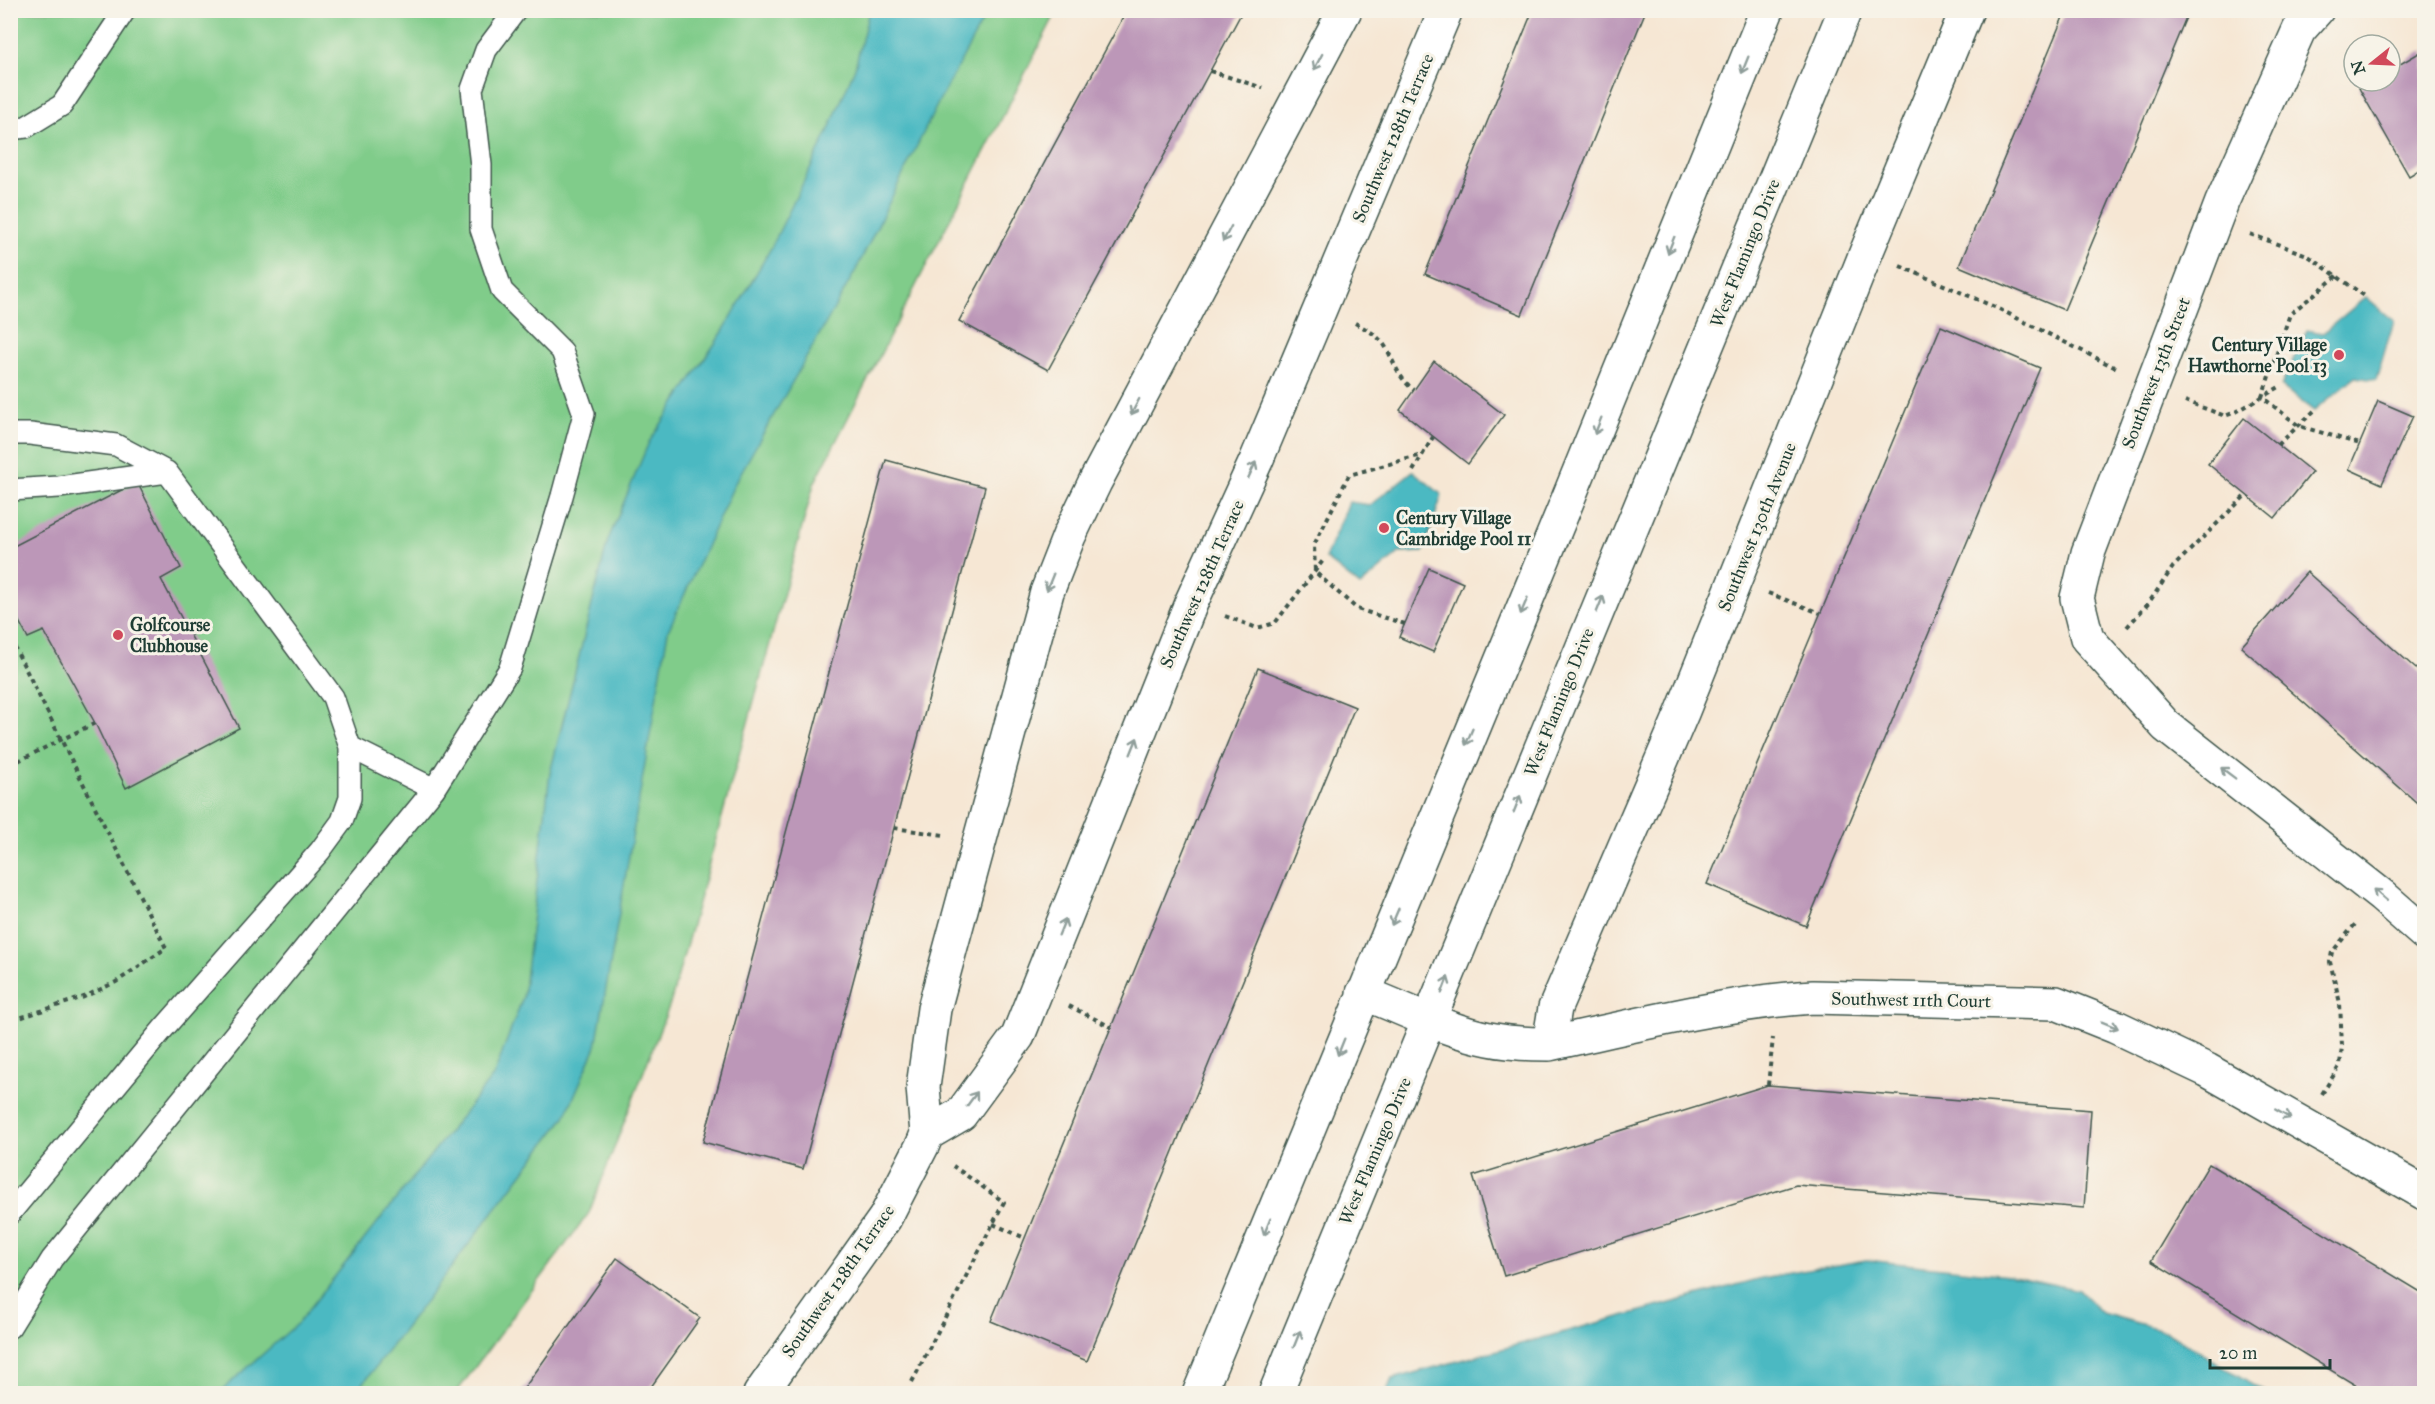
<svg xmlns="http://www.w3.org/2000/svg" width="2435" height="1404" font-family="'IM FELL Great Primer',serif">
	<rect width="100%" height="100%" fill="#f7f3e8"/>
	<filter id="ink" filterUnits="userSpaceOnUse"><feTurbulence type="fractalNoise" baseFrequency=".0167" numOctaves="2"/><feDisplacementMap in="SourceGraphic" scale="12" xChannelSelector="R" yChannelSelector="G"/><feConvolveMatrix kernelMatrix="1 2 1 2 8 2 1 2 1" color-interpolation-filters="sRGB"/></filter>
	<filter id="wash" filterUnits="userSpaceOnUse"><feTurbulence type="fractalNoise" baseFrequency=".008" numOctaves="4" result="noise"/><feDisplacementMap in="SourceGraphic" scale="24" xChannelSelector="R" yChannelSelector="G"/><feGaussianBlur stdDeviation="1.35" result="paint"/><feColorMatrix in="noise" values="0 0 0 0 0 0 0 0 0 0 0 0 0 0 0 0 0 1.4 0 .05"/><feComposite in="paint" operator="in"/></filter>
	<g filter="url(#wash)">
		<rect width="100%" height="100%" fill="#f6e7d4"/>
		<path fill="#80cc8a" stroke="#50845f" stroke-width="1.5" d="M10 11H1057L814 484 671 1001 589 1213 456 1393H11Z"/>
		<path fill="#4bb9c2" stroke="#357b7b" stroke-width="1.5" d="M869 11H988L941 97 856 270 735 483 668 631 596 1046 565 1117 356 1393H219L299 1322 494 1075 523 997 550 773 608 540 649 442 722 333 771 248 827 134 855 68Z
			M2366 297 2394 321 2376 380 2355 377 2314 411 2281 386 2307 330 2323 333Z
			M1413 471 1442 495 1423 552 1399 553 1360 586 1325 558 1349 502 1370 505Z
			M1866 1260 2009 1275 2079 1290 2102 1313 2166 1331 2267 1393H1386L1392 1379 1762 1278Z"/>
		<g id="blocks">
			<path fill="#bc97b8" d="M1127 10H1243L1048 370 959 321Z
				M1533 10H1646L1522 315 1425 274Z
				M2066 10H2189L2064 310 1959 266Z
				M2424 50V167L2409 176 2359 88 2371 81H2390V70Z
				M1941 326 2040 368 1806 926 1707 884Z
				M1434 361 1504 415 1468 464 1400 410Z
				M2378 401 2413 416 2382 484 2349 469Z
				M2244 418 2312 472 2275 518 2208 464Z
				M886 460 985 487 803 1169 703 1142Z
				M137 482 181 568 161 579 239 728 126 788 95 723 44 631 28 638 10 605V548Z
				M1429 568 1463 583 1433 652 1399 637Z
				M2307 572 2424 676V809L2241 647Z
				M1258 668 1355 707 1087 1361 991 1321Z
				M1768 1085 2091 1110 2084 1208 1796 1185 1504 1276 1473 1176Z
				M2209 1164 2424 1294V1394H2370L2151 1261Z
				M617 1258 700 1318 646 1394H520Z"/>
		</g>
	</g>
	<g filter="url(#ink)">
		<use href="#blocks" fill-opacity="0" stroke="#3f564c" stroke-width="1.5"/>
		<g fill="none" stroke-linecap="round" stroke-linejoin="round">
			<g stroke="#3f564c" stroke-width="24">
				<path id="service" d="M10 129 26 127 62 105 125 10
					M10 434H30L116 445 167 472
					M10 490 59 487 167 472 333 697 350 747V798L342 821 320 851 163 1029 10 1213
					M434 789 510 668 562 496 584 414 562 351 502 291 481 229V165L472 89 486 50 516 10
					M10 1327 52 1259 434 789 350 747"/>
			</g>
			<g stroke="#3f564c" stroke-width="36">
				<path id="minor" d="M2317 10 2299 30 2222 202 2088 553 2077 598 2087 638 2166 726 2382 896 2424 933
					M1363 993C1403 1008 1447 1031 1489 1039 1508 1043 1529 1044 1549 1044 1637 1025 1723 1003 1813 997L2056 1003 2116 1027 2207 1070 2424 1193
					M1549 1044 1555 1008 1682 713 1866 253 1967 10
					M927 1134 961 1114 1018 1036 1191 603 1256 461 1446 10
					M760 1394 885 1218 923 1144 927 1134 923 1087 934 1009 1047 592 1069 536 1095 482 1345 10
					M1199 1394 1566 504 1767 10
					M1275 1394 1845 10"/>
			</g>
			<path stroke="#3f564c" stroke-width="4" stroke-dasharray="4.5 4.5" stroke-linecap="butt" d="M1210 71 1263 88
				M2250 234 2307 255 2366 297
				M1900 266 1997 308 2118 369
				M2337 276 2290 314 2262 397 2299 426 2360 444
				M1355 323C1366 329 1378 335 1385 346 1395 363 1398 378 1414 390
				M2185 401 2225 416 2236 412 2281 386
				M2278 445 2314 411
				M1413 471 1433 437
				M1768 593 1820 613
				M1225 616 1257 628 1275 623 1325 558
				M1405 624 1357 609 1315 572 1314 545 1349 475 1422 455
				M2127 627 2148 604 2173 567 2246 495
				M10 638 166 948 116 982 84 997 10 1021
				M10 765 95 723
				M894 828 944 835
				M1069 1006 1111 1027
				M1768 1085 1773 1038
				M2322 1094 2340 1065 2342 1046 2340 1003 2330 962 2332 952 2357 922
				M993 1224 1025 1238
				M912 1382 1004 1202 953 1166"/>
			<use href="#service" stroke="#fff" stroke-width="21"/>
			<use href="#minor" stroke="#fff" stroke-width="33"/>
		</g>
		<defs><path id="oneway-shaft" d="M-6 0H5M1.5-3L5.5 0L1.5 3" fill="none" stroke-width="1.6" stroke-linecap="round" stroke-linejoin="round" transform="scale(1.5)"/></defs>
		<g stroke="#8f9e9a">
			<use href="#oneway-shaft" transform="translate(1318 62) rotate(118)"/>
			<use href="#oneway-shaft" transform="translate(1745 65) rotate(112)"/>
			<use href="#oneway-shaft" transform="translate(1227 234) rotate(118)"/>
			<use href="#oneway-shaft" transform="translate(1671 245) rotate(112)"/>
			<use href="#oneway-shaft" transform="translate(1135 407) rotate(118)"/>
			<use href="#oneway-shaft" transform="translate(1598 426) rotate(112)"/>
			<use href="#oneway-shaft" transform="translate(1252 470) rotate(-65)"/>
			<use href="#oneway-shaft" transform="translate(1050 582) rotate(112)"/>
			<use href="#oneway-shaft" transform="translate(1600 604) rotate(-68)"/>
			<use href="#oneway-shaft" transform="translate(1524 606) rotate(113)"/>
			<use href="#oneway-shaft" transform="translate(1469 737) rotate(113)"/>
			<use href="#oneway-shaft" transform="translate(1134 746) rotate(-68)"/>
			<use href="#oneway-shaft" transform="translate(2228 773) rotate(-143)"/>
			<use href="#oneway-shaft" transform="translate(1517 804) rotate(-68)"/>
			<use href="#oneway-shaft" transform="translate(2380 895) rotate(-140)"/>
			<use href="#oneway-shaft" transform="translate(1395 917) rotate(113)"/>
			<use href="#oneway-shaft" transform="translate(1062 927) rotate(-68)"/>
			<use href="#oneway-shaft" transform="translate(1445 985) rotate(-69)"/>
			<use href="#oneway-shaft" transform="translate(2110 1025) rotate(22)"/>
			<use href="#oneway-shaft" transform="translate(1341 1047) rotate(112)"/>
			<use href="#oneway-shaft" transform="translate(972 1099) rotate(-54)"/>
			<use href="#oneway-shaft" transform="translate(2283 1114) rotate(30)"/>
			<use href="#oneway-shaft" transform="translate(1267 1227) rotate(112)"/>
			<use href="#oneway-shaft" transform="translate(1297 1339) rotate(-68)"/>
		</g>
	</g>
	<g fill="#d1495b" stroke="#f7f3e8" stroke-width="2">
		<circle cx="2339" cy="355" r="6"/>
		<circle cx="1384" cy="528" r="6"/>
		<circle cx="118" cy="635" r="6"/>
	</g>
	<g text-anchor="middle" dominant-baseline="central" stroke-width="6" stroke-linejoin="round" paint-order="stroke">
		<g font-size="18" fill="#1f3d34" stroke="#f7f3e8">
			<text transform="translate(1393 138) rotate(-67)">Southwest 128th Terrace</text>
			<text transform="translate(1745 253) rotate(-68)">West Flamingo Drive</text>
			<text transform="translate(2156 373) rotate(-69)">Southwest 13th Street</text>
			<text transform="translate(1757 527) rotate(-68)">Southwest 130th Avenue</text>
			<text transform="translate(1202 584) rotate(-66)">Southwest 128th Terrace</text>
			<text transform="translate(1559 702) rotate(-68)">West Flamingo Drive</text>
			<text transform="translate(1911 1000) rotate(1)">Southwest 11th Court</text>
			<text transform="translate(1375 1151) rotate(-67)">West Flamingo Drive</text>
			<text transform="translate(838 1281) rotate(-55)">Southwest 128th Terrace</text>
		</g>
		<g font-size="18" font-weight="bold" fill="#1f3d34" stroke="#f7f3e8" text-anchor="start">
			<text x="2327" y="345" text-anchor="end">Century Village<tspan x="2327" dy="21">Hawthorne Pool 13</tspan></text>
			<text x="1396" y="518">Century Village<tspan x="1396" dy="21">Cambridge Pool 11</tspan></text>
			<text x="130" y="625">Golfcourse<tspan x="130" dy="21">Clubhouse</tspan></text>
		</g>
	</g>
	<rect width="2435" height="1404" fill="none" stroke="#f7f3e8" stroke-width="36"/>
	<g transform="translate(2372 63) rotate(252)"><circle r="28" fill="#f7f3e8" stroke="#a1aaa0" stroke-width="1.5"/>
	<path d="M0-4.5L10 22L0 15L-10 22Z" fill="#d1495b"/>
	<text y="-9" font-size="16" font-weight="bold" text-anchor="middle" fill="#1f3d34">N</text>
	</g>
	<path d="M2210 1359v9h120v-9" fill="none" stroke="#1f3d34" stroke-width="3"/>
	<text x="2219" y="1359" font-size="18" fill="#1f3d34" stroke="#f7f3e8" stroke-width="4.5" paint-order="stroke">20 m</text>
</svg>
